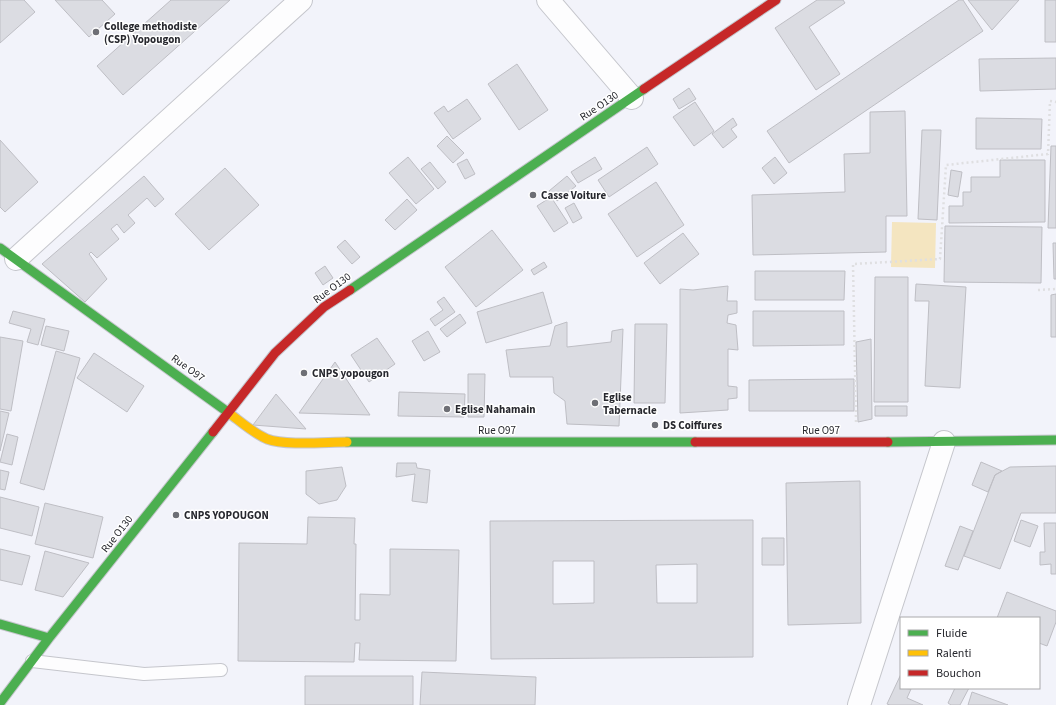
<svg xmlns="http://www.w3.org/2000/svg" width="1056" height="705" font-family="'Source Sans 3',sans-serif">
	<rect width="100%" height="100%" fill="#f2f3fa"/>
	<path fill="#f4e5c0" d="M892 222 936 223 935 268 891 267Z"/>
	<path fill="#dbdce2" stroke="#bebec4" fill-rule="evenodd" d="M0 0H24L35 12 0 43Z
		M55 0H102L115 14 89 37Z
		M171 0H230L123 95 97 66Z
		M817 0H843L845 3 809 27 840 74 816 90 775 28Z
		M959 0H963L983 31 789 163 767 131Z
		M968 0H1019L992 30Z
		M1045 0H1056V42H1045Z
		M1056 58V89L980 91 979 59Z
		M517 64 548 110 519 130 488 84Z
		M689 88 696 99 679 109 673 99Z
		M467 99 481 119 453 139 434 113 444 106 448 112Z
		M695 102 714 131 694 146 673 117Z
		M905 111 907 216H886V252L753 255 752 195 845 192 844 154 870 153V112Z
		M733 118 737 125 731 129 737 137 723 148 712 134Z
		M976 118 1042 119 1041 149H976Z
		M922 130H941L937 220 918 219Z
		M447 136 464 153 453 163 437 146Z
		M0 140 38 182 5 212 0 207Z
		M1051 146H1056V228H1048Z
		M647 147 658 164 609 197 598 180Z
		M408 157 434 189 416 204 389 173Z
		M595 157 602 169 578 183 571 172Z
		M775 157 787 173 774 184 762 168Z
		M467 159 475 174 465 179 457 164Z
		M1000 160H1045V222L949 223V206H963V192H971V177H1000Z
		M430 162 446 182 438 189 421 169Z
		M225 168 259 205 209 250 175 214Z
		M951 170 962 172 958 197 948 195Z
		M144 176 164 199 155 207 147 198 128 215 135 223 124 233 117 224 111 229 119 239 97 258 91 252 89 254 107 279 85 302 42 264Z
		M567 176 576 186 557 201 549 191Z
		M656 182 684 225 637 257 608 214Z
		M551 197 568 223 554 232 537 206Z
		M407 199 417 210 395 230 385 220Z
		M574 203 582 218 573 223 565 208Z
		M945 226 1042 227 1041 283 944 282Z
		M492 230 523 270 476 307 445 267Z
		M683 233 699 254 660 284 644 263Z
		M345 240 360 257 352 264 337 247Z
		M1053 243H1056V279H1054Z
		M544 262 547 267 534 275 531 270Z
		M325 266 333 278 323 285 315 273Z
		M755 271H845L844 300H755Z
		M875 277H908V402H874Z
		M916 284 966 287 960 388 925 386 929 301H915Z
		M728 286 727 301H737V313L728 315 727 323 736 325 738 350 728 349V386L737 387V398L728 399V410L680 413V289L693 290Z
		M543 292 552 323 486 343 477 312Z
		M1056 294V337H1051V295Z
		M444 297 455 312 435 326 430 319 443 310 437 302Z
		M13 311 45 319 38 345 27 342 31 329 9 323Z
		M753 311H844V345L753 346Z
		M460 314 466 323 447 337 440 329Z
		M567 322V347L611 342 612 331 623 329 619 426 567 424 565 401 554 393 553 377H510L506 350 550 346 555 326Z
		M635 324H667L665 403H634Z
		M46 326 69 331 64 351 41 345Z
		M428 331 440 352 424 361 412 341Z
		M0 337 23 341 11 411 0 409Z
		M377 338 395 364 369 382 351 355Z
		M871 339 872 419 858 422 856 342Z
		M56 351 80 358 44 490 20 483Z
		M94 353 144 386 127 412 77 378Z
		M335 362 370 415 299 413Z
		M468 374H485L484 417H468Z
		M854 379V411H749V380Z
		M399 392 465 394 464 417 398 416Z
		M276 394 306 429 253 425Z
		M875 406H907V416H875Z
		M0 411 9 413 0 451Z
		M7 434 18 437 12 465 0 462Z
		M981 462 1002 471 995 475 988 492 972 485Z
		M397 463H416L417 468 430 470 427 503 412 501 415 474 396 477Z
		M1056 466V513H1021L1000 569 964 556 995 475 1010 467Z
		M342 467 346 486 337 500 319 504 306 494V471Z
		M0 470 9 472 5 490 0 489Z
		M860 481 861 623 788 625 786 483Z
		M0 497 39 507 32 536 0 528Z
		M45 503 103 517 93 558 35 544Z
		M308 517 355 518 354 544H356L355 620H360V594L390 595V549L459 550 456 661 359 660 360 643H355L354 662 238 661 239 543 307 544Z
		M753 520V657L491 659 490 521ZM553 561H594V603L553 604ZM697 564V603H657L656 565Z
		M1021 520 1038 526 1030 547 1014 541Z
		M1044 523H1056V574H1051V564L1040 565V552H1045Z
		M960 526 973 531 958 570 945 566Z
		M762 538H784V565H762Z
		M0 549 30 556 22 585 0 580Z
		M45 551 89 563 63 597 35 590Z
		M1007 592 1056 611V622L1047 646 1039 643V618H997Z
		M422 672 536 677 535 705H420Z
		M901 674V688L911 689 907 698 923 705H890L887 704Z
		M305 676H413V705H305Z
		M955 688H969L960 705H951L948 703Z
		M972 692 1008 705H968Z"/>
	<g fill="none" stroke-linecap="round" stroke-linejoin="round">
		<g stroke="#c5c6cc" stroke-width="14">
			<path id="lane" d="M32 661 144 674 221 670"/>
		</g>
		<g stroke="#c5c6cc" stroke-width="24">
			<path id="street" d="M548 0 632 98
				M16 259 301 0
				M859 705 944 442"/>
		</g>
		<g stroke="#c5c6cc" stroke-width="11">
			<path id="fast" d="M0 248 229 413
				M350 290 644 89
				M347 442H695
				M888 442 1056 440
				M0 624 49 638
				M0 703 49 638 213 432"/>
		</g>
		<g stroke="#c5c6cc" stroke-width="11">
			<path id="slow" d="M229 413C241 422 253 433 267 439 286 446 326 442 347 442"/>
		</g>
		<g stroke="#c5c6cc" stroke-width="11">
			<path id="jam" d="M644 89 776 0
				M213 432 275 353 324 307 350 290
				M695 442H888"/>
		</g>
		<path stroke="#dfdfe1" stroke-width="2.5" stroke-dasharray="2 3" stroke-linecap="butt" d="M1038 290 1056 289
			M856 422 853 264 940 259 946 165 1048 154 1050 101 1056 102"/>
		<use href="#lane" stroke="#fdfdfe" stroke-width="12"/>
		<use href="#street" stroke="#fdfdfe" stroke-width="22"/>
		<use href="#fast" stroke="#4caf50" stroke-width="9"/>
		<use href="#slow" stroke="#ffc107" stroke-width="9"/>
		<use href="#jam" stroke="#c62828" stroke-width="9"/>
	</g>
	<g fill="#6e6f75" stroke="#fff" stroke-width="1.5">
		<circle cx="96" cy="32" r="4"/>
		<circle cx="533" cy="195" r="4"/>
		<circle cx="304" cy="373" r="4"/>
		<circle cx="595" cy="403" r="4"/>
		<circle cx="447" cy="409" r="4"/>
		<circle cx="655" cy="425" r="4"/>
		<circle cx="176" cy="515" r="4"/>
	</g>
	<g text-anchor="middle" dominant-baseline="central" stroke-width="3" stroke-linejoin="round" paint-order="stroke">
		<g font-size="11" font-weight="bold" fill="#27282e" stroke="#fff" text-anchor="start">
			<text x="104" y="26">College methodiste<tspan x="104" dy="13">(CSP) Yopougon</tspan></text>
			<text x="541" y="195">Casse Voiture</text>
			<text x="312" y="373">CNPS yopougon</text>
			<text x="603" y="397">Eglise<tspan x="603" dy="13">Tabernacle</tspan></text>
			<text x="455" y="409">Eglise Nahamain</text>
			<text x="663" y="425">DS Coiffures</text>
			<text x="184" y="515">CNPS YOPOUGON</text>
		</g>
		<g font-size="11" fill="#27282e" stroke="#fff">
			<text transform="translate(599 106) rotate(-34)">Rue O130</text>
			<text transform="translate(332 288) rotate(-36)">Rue O130</text>
			<text transform="translate(188 368) rotate(36)">Rue O97</text>
			<text x="497" y="430">Rue O97</text>
			<text x="821" y="430">Rue O97</text>
			<text transform="translate(117 534) rotate(-52)">Rue O130</text>
		</g>
	</g>
	<rect x="900" y="617" width="140" height="72" fill="#ffffff" stroke="#a9a9ab"/>
	<rect x="908" y="630" width="20" height="6" fill="#4caf50" stroke="#a9a9ab"/>
	<text x="936" y="637" font-size="12" fill="#27282e">Fluide</text>
	<rect x="908" y="650" width="20" height="6" fill="#ffc107" stroke="#a9a9ab"/>
	<text x="936" y="657" font-size="12" fill="#27282e">Ralenti</text>
	<rect x="908" y="670" width="20" height="6" fill="#c62828" stroke="#a9a9ab"/>
	<text x="936" y="677" font-size="12" fill="#27282e">Bouchon</text>
</svg>
